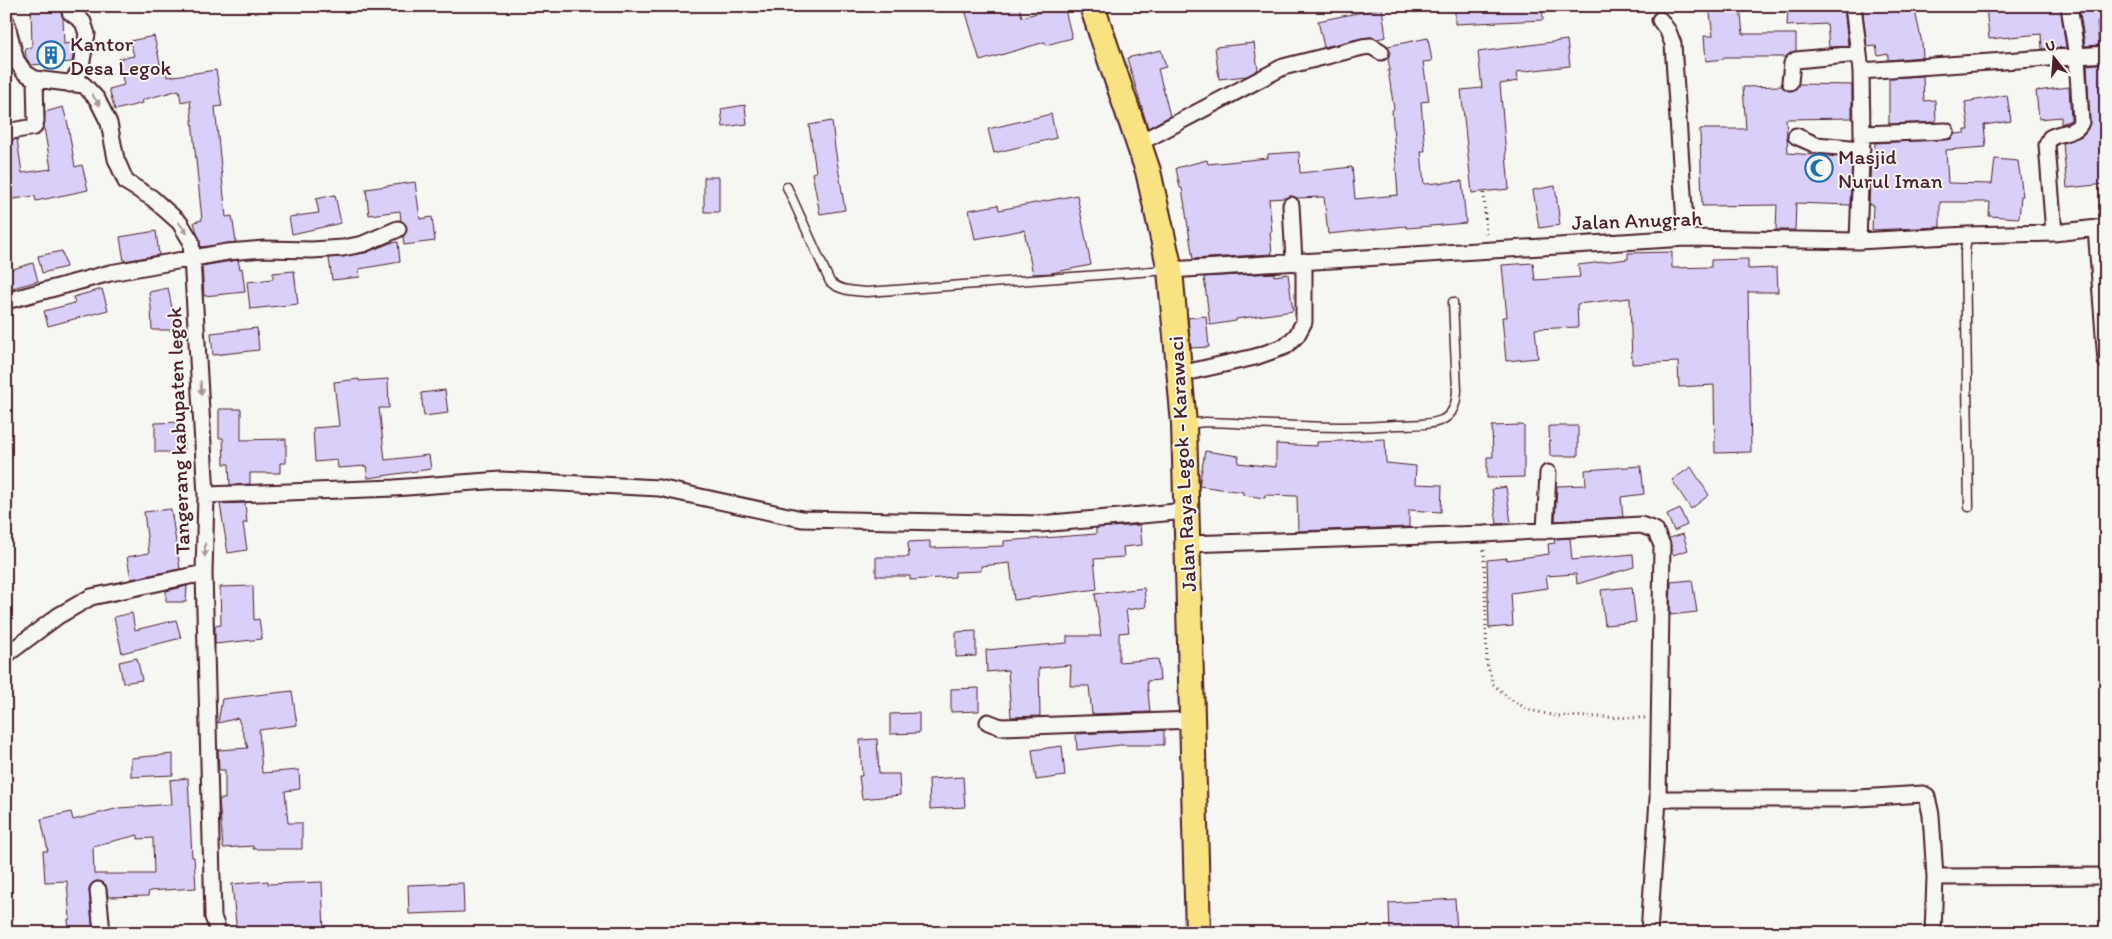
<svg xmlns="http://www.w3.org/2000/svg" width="2112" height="939" font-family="Itim,sans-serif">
	<rect width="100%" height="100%" fill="#f6f6f2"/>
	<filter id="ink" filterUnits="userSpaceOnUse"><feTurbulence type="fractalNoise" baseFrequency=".02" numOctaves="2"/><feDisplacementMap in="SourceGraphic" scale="10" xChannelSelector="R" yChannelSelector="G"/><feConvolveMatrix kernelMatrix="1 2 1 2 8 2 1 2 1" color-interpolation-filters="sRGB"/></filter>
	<g filter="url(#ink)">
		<path fill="#dacff8" stroke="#4a1f2b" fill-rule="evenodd" d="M31 6H63L61 11 63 18 64 44 75 43 72 62 31 65 26 58 25 48 32 47Z
			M964 6H1019L1022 17 1064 6 1072 38 1046 45 1045 42 980 61Z
			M1455 6H1542L1543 20 1455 24Z
			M1709 6H1740L1743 34H1796V51L1785 57H1724V59L1706 61 1704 36H1713Z
			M1788 6H1844L1848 46 1829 47 1827 24 1787 26Z
			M1862 6H1914L1922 43 1923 57 1888 60V54L1878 56 1876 46 1867 47Z
			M1986 6H2060L2066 47 2042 49 2041 34 1989 39Z
			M2079 6H2102L2103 22H2097L2099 45 2085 46Z
			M1382 8 1386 37 1377 39 1370 37 1362 38 1324 47 1318 21Z
			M154 36 162 72 166 71 167 77 216 70 222 106 215 107 226 217 232 216 236 242 201 247 194 222 202 220 190 100 181 102 179 90 142 100 143 103 115 110 109 89 124 85 118 59 134 56 130 41Z
			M1428 38 1432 61 1423 62 1429 101 1421 102 1425 151H1421L1424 184 1462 181 1466 223 1407 228 1406 226 1328 234 1324 197 1297 198 1290 196 1285 198 1269 199 1272 232H1270L1272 254 1193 259 1182 188H1180L1176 168 1207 160 1208 164 1268 158V154L1299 152 1300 173 1352 167 1355 199 1398 195 1392 110 1394 109 1388 70H1390L1388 58 1390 52 1388 46Z
			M1567 40 1570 66 1517 72 1518 81 1500 84 1509 189 1472 193 1461 90 1482 88 1478 52Z
			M1254 43 1258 70 1247 76 1219 79 1215 47Z
			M1161 50 1166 67 1158 69 1170 116 1148 128 1127 58Z
			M2106 63V184L2067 188 2063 143 2082 136 2087 130 2090 122 2087 65Z
			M1923 76 1924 101 1935 100 1936 122 1889 124V78Z
			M1799 84 1852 85V118L1786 119 1788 153 1852 158 1850 205 1796 203 1795 230H1776L1777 205 1702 206 1700 129H1746L1743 87 1781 86 1790 91 1794 90Z
			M2069 87 2071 120 2061 124V117L2039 119 2036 91Z
			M2007 95 2011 121 1984 125 1986 147 1946 150 1948 183 1992 184 1995 159 2018 161 2023 196H2021L2019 218 1989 216 1990 202H1940V227L1872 230 1873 205H1869L1871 156 1874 157 1875 143 1951 139 1955 134 1965 133V130H1969L1965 102Z
			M745 105 747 124 723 127 721 109Z
			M63 107 68 125 75 167 82 165 88 190 36 201 35 196 6 200V141L17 139 22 173 51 169 44 127 45 112Z
			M1051 114 1056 138 994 153 988 129Z
			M832 121 835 148 845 210 820 214 812 173 816 172 809 125Z
			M704 177H719V212H704Z
			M415 182 420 219 432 217 435 241 404 245 403 236 407 230 406 225 401 221 400 211 369 215 366 189Z
			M1555 186 1560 225 1539 228 1533 190Z
			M335 195 341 223 292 234 289 217 319 213 316 199Z
			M1077 195 1091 265 1051 273 1033 274 1024 230 975 239 969 210 998 205 999 210Z
			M156 231 159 255 124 261 120 237Z
			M398 242 400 262 359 269 360 277 332 280 329 258 365 253 390 243Z
			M62 251 66 267 42 273 38 256Z
			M1672 252V268L1711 267V260L1748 259V269L1777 268 1778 292H1748L1751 452 1715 453 1714 385 1679 387 1678 362 1632 364 1630 298 1577 304 1578 327 1535 329 1538 358 1506 361 1502 317H1507L1502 265 1533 263 1535 280 1580 277 1578 265 1628 259V253Z
			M238 260 240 269 242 268 245 292 204 296 202 266Z
			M33 263 38 281 6 290V271Z
			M294 271 298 304 250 309 247 282 273 279V273Z
			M1274 273V276L1288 274 1293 311 1236 319V321L1210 325 1204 277Z
			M168 288 173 313H179V330H152L151 307 149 292Z
			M102 289 108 310 48 326 44 311 75 303 73 297Z
			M1206 316 1209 347 1191 348 1188 318Z
			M257 328 259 350 213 355 211 333Z
			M359 379V381L388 379 389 408H379L385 460 429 455 431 469 368 478 366 466 338 468 337 460 315 462 313 428 339 426 334 382Z
			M445 390 448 413 424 416 421 393Z
			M219 409H241V440L286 439V463H280V473H250V484L230 485 229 464H224L223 438H219Z
			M183 422 184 452H155V423Z
			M1521 425 1524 426V477L1487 478V457H1493L1492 426Z
			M1549 426H1578V456H1550Z
			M1385 439 1386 463 1416 466 1415 484 1442 485 1441 512 1409 510V527L1298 531 1297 496 1265 495V498L1243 495V492L1199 486 1205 451 1239 456 1238 463 1276 467V444L1317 446V442Z
			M1641 466 1644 494 1621 497 1623 517 1555 521 1557 486 1586 485 1585 470Z
			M1691 467 1709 495 1691 509 1672 480Z
			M1506 487 1511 523 1497 524 1492 489Z
			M245 503 247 523H243L247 550 228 553 220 504Z
			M171 509 180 569 131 579 127 557 149 553 144 512Z
			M1680 509 1687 525 1674 531 1667 515Z
			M1140 525 1142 545 1123 547 1124 557 1094 559 1097 589 1014 600 1010 563 981 566V571L955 572V577L910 580V576H876V557H909L908 542 930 541V548L1004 546V541L1096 534V528Z
			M1683 534 1688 550 1673 555 1669 538Z
			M1570 538 1572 560 1633 554 1634 567 1577 584 1576 574 1546 576 1548 588 1511 593 1513 626 1489 628 1487 560 1507 558V560L1549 554 1548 544 1555 543 1554 539Z
			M1692 580 1697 612 1670 615 1671 582Z
			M187 586 186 602H166V591Z
			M253 586 254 620 259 619 262 639 215 644V626L221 625 220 587Z
			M1632 587 1636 622 1605 625 1601 590Z
			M1144 588 1146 607 1126 610 1129 632 1119 633V662L1158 659 1160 680 1147 681 1150 712 1092 714 1089 686H1070L1071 665 1039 668 1040 716 1011 717 1008 670 987 672 986 650 1067 643V636H1101L1095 594Z
			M132 613 135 630 176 620 181 638 122 653 114 617Z
			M976 631V656L956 657V632Z
			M137 658 142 680 123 683 119 662Z
			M979 688V711L951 712V689Z
			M292 691 297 725 259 730 262 773 299 770 300 789 285 791 288 823H302V849H253V846L223 848 219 799H225V770H219L218 750 248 748 238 718 218 723 222 699Z
			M919 713V733L890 734V714Z
			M1164 730V745H1120L1077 750 1076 734Z
			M877 739 879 774H899L900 795 862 799 859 776H862L860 740Z
			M1062 746 1065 776 1036 780 1032 750Z
			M173 754V775L131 777V758Z
			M963 777 965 807 930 809 929 779Z
			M188 778 192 857H194L196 888 149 891 148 896 108 897 106 885 102 882 97 881 90 886 89 890 93 933H69L68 919H70L67 881 45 882 43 851H48L41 819 71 812 73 820 119 808 172 804 170 780ZM138 835V839L153 838 154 874H94L93 846Z
			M268 881V884L322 882 324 933H237L232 884Z
			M463 883 464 912 409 914 408 885Z
			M1455 899 1457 933H1390L1389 903Z"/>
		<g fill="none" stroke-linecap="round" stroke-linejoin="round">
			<g stroke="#4a1f2b" stroke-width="11">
				<path id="service" d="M787 187 830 282C841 291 853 291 867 292L1168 270
					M1967 235 1965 253 1969 507
					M1186 424 1206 422C1269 424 1333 430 1396 425 1411 424 1428 426 1442 420 1454 414 1456 403 1457 391L1453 302"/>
			</g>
			<g stroke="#4a1f2b" stroke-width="19">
				<path id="minor" d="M1853 6 1861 71 1862 134 1858 241
					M70 12 83 22 87 34 80 71 70 84
					M1660 20 1668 31 1673 44 1686 238
					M6 21 16 60 24 72 35 79 84 85 97 99 109 123 116 159 126 182 152 198 180 223 191 241 206 495 204 573 213 917 219 933
					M1861 71 2106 54
					M1790 82 1792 63 1796 60 1858 54
					M6 132 34 127 36 121 35 79
					M1862 134 1946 131
					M1796 136 1816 145 1862 149
					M1139 143 1283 67 1363 47 1371 46 1381 52
					M1291 205 1294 262
					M2096 228 2106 361
					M2054 233 2047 145 2050 138C2059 132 2077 134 2081 122L2077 57 2069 6
					M1170 270 1686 238 1858 241 1967 235 2054 233 2106 227
					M6 301 110 273 227 252 264 249 312 250 343 248 363 244 398 229
					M1180 374 1255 357 1286 346 1297 335 1304 322V261
					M206 495 394 488 501 480 659 488 802 519 1040 524 1187 511
					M1545 531 1548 473
					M1187 544 1484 534 1641 525 1655 530 1662 545 1658 799 1649 933
					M6 655 58 616 91 597 204 573
					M988 722 1001 727 1193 720
					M1658 799H1843L1923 794 1927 796 1931 815 1935 877 1933 933
					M1935 877 2106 876
					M98 890 102 933"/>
			</g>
			<g stroke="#4a1f2b" stroke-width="28">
				<path id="primary" d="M1092 6 1148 171 1170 270 1184 424 1198 933"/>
			</g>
			<path stroke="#4a1f2b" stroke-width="3" stroke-dasharray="1 4" stroke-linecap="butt" d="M1484 193 1486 236
				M1484 550 1487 663 1493 684 1510 699 1529 710 1556 716 1645 718"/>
			<use href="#service" stroke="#f6f6f2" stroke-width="8"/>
			<use href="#minor" stroke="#f6f6f2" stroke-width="15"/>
			<use href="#primary" stroke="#f8e281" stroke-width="24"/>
		</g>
		<defs><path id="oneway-solid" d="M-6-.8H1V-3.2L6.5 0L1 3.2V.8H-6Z" transform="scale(1.25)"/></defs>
		<g fill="#a99598">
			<use href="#oneway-solid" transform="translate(96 100) rotate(55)"/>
			<use href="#oneway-solid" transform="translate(183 228) rotate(53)"/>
			<use href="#oneway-solid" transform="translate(201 388) rotate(86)"/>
			<use href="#oneway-solid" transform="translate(205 550) rotate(91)"/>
		</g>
	</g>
	<defs>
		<g id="building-ring" transform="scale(1.4375)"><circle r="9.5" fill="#f6f6f2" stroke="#1f6fb2" stroke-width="1.5"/><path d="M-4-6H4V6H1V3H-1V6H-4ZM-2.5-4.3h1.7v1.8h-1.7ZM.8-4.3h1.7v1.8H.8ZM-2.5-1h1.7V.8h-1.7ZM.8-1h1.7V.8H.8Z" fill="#1f6fb2"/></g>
		<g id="mosque-ring" transform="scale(1.4375)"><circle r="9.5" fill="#f6f6f2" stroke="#1f6fb2" stroke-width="1.5"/><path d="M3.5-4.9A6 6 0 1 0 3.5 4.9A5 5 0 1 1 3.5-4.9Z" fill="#1f6fb2"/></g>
	</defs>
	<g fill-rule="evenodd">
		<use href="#building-ring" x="51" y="55"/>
		<use href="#mosque-ring" x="1819" y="168"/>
	</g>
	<g text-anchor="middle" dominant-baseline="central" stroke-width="4" stroke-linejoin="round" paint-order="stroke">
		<g font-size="21" fill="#4a1f2b" stroke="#f6f6f2" text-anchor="start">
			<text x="70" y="43">Kantor<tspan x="70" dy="24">Desa Legok</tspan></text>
			<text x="1838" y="156">Masjid<tspan x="1838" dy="24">Nurul Iman</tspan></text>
		</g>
		<g font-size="21" fill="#4a1f2b" stroke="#f6f6f2">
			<text transform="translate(1637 220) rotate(-2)">Jalan Anugrah</text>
			<text transform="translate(178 431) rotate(-92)">Tangerang kabupaten legok</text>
			<text transform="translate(1182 464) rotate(-93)">Jalan Raya Legok - Karawaci</text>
		</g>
	</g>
	<rect width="2112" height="939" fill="none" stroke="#f6f6f2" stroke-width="25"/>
	<rect x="12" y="12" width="2087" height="914" fill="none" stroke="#4a1f2b" stroke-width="2" filter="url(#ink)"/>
	<g transform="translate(2054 58) rotate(343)" stroke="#f6f6f2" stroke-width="4" paint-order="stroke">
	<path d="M0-4L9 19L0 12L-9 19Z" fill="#4a1f2b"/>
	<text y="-8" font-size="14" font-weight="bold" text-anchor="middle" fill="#4a1f2b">U</text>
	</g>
</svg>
